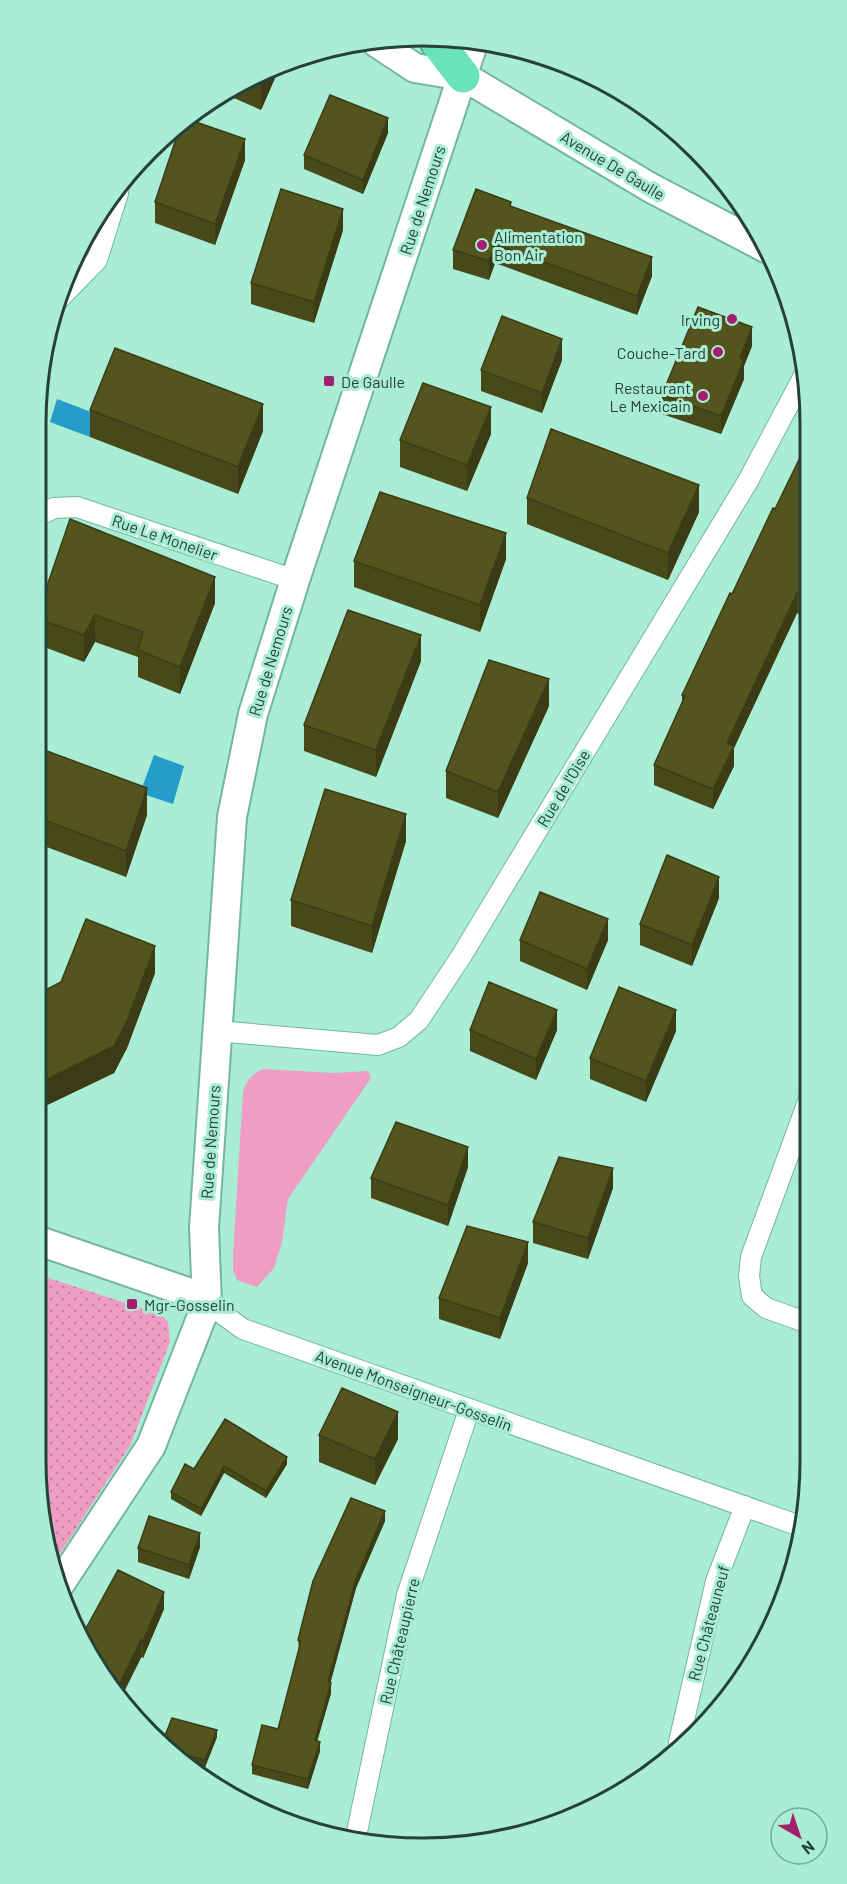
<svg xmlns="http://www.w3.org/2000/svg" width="847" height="1884" font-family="Barlow,sans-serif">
	<defs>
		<pattern id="park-dots" width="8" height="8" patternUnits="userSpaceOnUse" patternTransform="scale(1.5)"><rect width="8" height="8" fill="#ef9dc4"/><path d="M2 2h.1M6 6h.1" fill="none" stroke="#c182a0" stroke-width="1.8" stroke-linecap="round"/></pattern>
	</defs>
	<rect width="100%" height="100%" fill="#a9edd4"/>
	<path fill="#ef9dc4" d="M263 1069 335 1073 368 1071 371 1078 288 1199 282 1242 274 1268 257 1287 237 1280 233 1270V1255L243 1092C247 1080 251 1075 263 1069Z"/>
	<path fill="url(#park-dots)" d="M36 1274 160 1314 168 1322 170 1342 130 1446 53 1564 36 1460Z"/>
	<path fill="#259cca" d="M57 399 99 415 90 437 50 422Z
		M154 755 184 766 173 804 140 793Z"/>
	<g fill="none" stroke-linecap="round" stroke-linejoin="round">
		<g stroke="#74b69f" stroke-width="22">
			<path id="street" d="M56 302 97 260 118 193
				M36 517 54 508 77 507 295 580
				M217 1031 378 1045 399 1037 419 1020 462 955 748 481 807 370
				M810 1096 751 1257 749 1276 752 1296 766 1308 811 1324
				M207 1303 243 1329 800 1526
				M679 1742 716 1581 745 1506
				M355 1841 407 1595 469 1410"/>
		</g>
		<g stroke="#74b69f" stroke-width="32">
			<path id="secondary" d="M377 43 415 68 463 76 651 188 766 248
				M36 1240 199 1296 207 1303
				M58 1587 151 1446 207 1303 204 1228 232 817 253 714 295 580 472 47"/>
		</g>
		<g stroke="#52ab8e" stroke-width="36">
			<path id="highway" d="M437 42 463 76"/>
		</g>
		<use href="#street" stroke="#fff" stroke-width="20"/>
		<use href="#secondary" stroke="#fff" stroke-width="28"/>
		<use href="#highway" stroke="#6ae3bd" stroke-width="33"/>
	</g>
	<path fill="#48491a" d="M279 69 261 110 227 95 252 76Z
		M388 133 363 194 304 169V155Z
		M245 160 215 245 155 223V202Z
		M511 206 652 276 637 315 495 263 489 280 453 269V250Z
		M343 230 314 323 251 304V283Z
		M752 346 744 366V379L721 434 662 414V395Z
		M562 360 542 413 481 391V370Z
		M90 410 263 431 238 494 90 437Z
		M491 434 467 491 400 467V440Z
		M808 441V598L800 615 797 613 734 748V766L713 809 654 785V765L682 704V695L732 594 775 509Z
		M527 498 699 512 668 580 527 524Z
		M506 559 480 632 354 587V561Z
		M215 603 180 694 138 677V657L95 642 84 662 36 644V618Z
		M421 661 376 777 304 751V725Z
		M549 706 498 818 446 798V771Z
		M36 747 147 815 126 877 36 843Z
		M406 841 372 953 291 926V900Z
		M719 898 692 966 640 945V924Z
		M520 940H608L587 990 520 961Z
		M155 973 127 1048 114 1073 43 1107 36 1106V995Z
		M470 1030H557L536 1080 470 1051Z
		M676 1031 646 1102 590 1079V1058Z
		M468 1167 448 1226 371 1198V1178Z
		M613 1188 588 1259 533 1243V1222Z
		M528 1263 500 1339 439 1319V1298Z
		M225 1419 287 1464 266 1498 224 1473 201 1516 171 1499V1492L194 1469Z
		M319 1435 398 1439 375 1485 319 1462Z
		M385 1521 356 1588 330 1683 331 1693 317 1741 320 1751 308 1789 252 1774V1765L278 1729 299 1650 298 1640Z
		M200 1547 189 1579 138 1562V1548Z
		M164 1609 143 1658 84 1632Z
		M217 1737 205 1767 190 1764 163 1741Z"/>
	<path fill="#3b3c15" d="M279 69 261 110V83L265 72Z
		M388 118V133L363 194V180Z
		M245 139V160L215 245V224Z
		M343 209V230L314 323V302Z
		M495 244V263L489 280V261Z
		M652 257V276L637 315V296Z
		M752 327V346L744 366V379L721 434V416L740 358Z
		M562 339V360L542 413V393Z
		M263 404V431L238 494V467Z
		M491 407V434L467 491V465Z
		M699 485V512L668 580V553Z
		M506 533V559L480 632V605Z
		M215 577V603L180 694V667Z
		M808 578V598L800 615V595Z
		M797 593V613L734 748V766L713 809V789L727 743Z
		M95 615V642L84 662V635Z
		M421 635V661L376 777V750Z
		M549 679V706L498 818V792Z
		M147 788V815L126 877V851Z
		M406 814V841L372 953V926Z
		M719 877V898L692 966V945Z
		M608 919V940L587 990V969Z
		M155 946V973L127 1048 114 1073 43 1107V1081Z
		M557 1010V1030L536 1080V1059Z
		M676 1010V1031L646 1102V1081Z
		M468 1147V1167L448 1226V1205Z
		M613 1168V1188L588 1259V1238Z
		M528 1242V1263L500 1339V1318Z
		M398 1412V1439L375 1485V1459Z
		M287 1457V1464L266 1498V1491Z
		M224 1466V1473L201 1516V1509Z
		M385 1511V1521L356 1588 328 1692V1682L356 1579Z
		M200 1533V1547L189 1579V1565Z
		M164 1592V1609L143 1658V1641Z
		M141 1640V1658L121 1698 117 1689Z
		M331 1683V1693L315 1749V1740Z
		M217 1730V1737L205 1767V1760Z
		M320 1742V1751L308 1789V1779Z"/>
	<path fill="#54551e" stroke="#3b3c15" stroke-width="1.5" d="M265 72 261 83 249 78 252 76Z
		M330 95 388 118 363 180 304 155Z
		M193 121 245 139 215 224 155 202 178 133Z
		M281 189 343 209 314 302 251 283Z
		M476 189 511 202 510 206 652 257 637 296 495 244 489 261 453 250Z
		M698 307 752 327 740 358 744 360 721 416 662 395Z
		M502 316 562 339 542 393 481 370Z
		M115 348 263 404 238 467 90 410Z
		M423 383 491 407 467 465 400 440Z
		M551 429 699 485 668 553 527 498Z
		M808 441V578L800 595 797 593 727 743 734 746 713 789 654 765 685 696 682 695 730 593 732 594 773 508 775 509Z
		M380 492 506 533 480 605 354 561Z
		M70 519 215 577 180 667 138 650 143 632 95 615 84 635 36 618Z
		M348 610 421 635 376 750 304 725Z
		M489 660 549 679 498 792 446 771Z
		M36 747 147 788 126 851 36 817Z
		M325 789 406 814 372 926 291 900Z
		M667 855 719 877 692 945 640 924Z
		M540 892 608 919 587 969 520 940Z
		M86 919 155 946 127 1021 114 1046 43 1081 36 1079V995L61 982Z
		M489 982 557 1010 536 1059 470 1030Z
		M619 987 676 1010 646 1081 590 1058Z
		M396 1122 468 1147 448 1205 371 1178Z
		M559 1157 613 1168 588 1238 533 1222Z
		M467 1226 528 1242 500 1318 439 1298Z
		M342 1388 398 1412 375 1459 319 1435Z
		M225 1419 287 1457 266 1491 224 1466 201 1509 171 1492 185 1464 194 1469Z
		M351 1498 385 1511 356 1579 328 1682 331 1683 315 1740 320 1742 308 1779 252 1765 262 1725 278 1729 301 1641 298 1640 313 1581Z
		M149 1516 200 1533 189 1565 138 1548Z
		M118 1570 164 1592 143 1641 141 1640 117 1689 84 1632Z
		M172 1718 217 1730 205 1760 178 1753 163 1741Z"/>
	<g fill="#a3206e" stroke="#a9edd4" stroke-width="2">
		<circle cx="482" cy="245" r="6"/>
		<circle cx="732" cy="319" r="6"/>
		<circle cx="718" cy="352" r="6"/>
		<rect x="323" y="375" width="12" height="12" rx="3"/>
		<circle cx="703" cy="396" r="6"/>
		<rect x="126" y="1298" width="12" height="12" rx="3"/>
	</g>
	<g text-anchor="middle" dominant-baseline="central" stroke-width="6" stroke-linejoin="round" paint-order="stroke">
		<g font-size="16" fill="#264238" stroke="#a9edd4">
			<text transform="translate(613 165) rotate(31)">Avenue De Gaulle</text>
			<text transform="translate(422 200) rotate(-72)">Rue de Nemours</text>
			<text transform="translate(165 537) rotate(19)">Rue Le Monelier</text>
			<text transform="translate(270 661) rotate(-73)">Rue de Nemours</text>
			<text transform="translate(563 788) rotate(-59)">Rue de l'Oise</text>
			<text transform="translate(210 1142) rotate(-86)">Rue de Nemours</text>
			<text transform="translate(414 1390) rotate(20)">Avenue Monseigneur-Gosselin</text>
			<text transform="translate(708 1623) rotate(-75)">Rue Châteauneuf</text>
			<text transform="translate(399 1641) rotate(-77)">Rue Châteaupierre</text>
		</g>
		<g font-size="16" fill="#264238" stroke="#a9edd4" text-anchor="start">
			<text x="494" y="236">Alimentation<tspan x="494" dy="18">Bon Air</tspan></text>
			<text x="720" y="319" text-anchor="end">Irving</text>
			<text x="706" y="352" text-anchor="end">Couche-Tard</text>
			<text x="341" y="381">De Gaulle</text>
			<text x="691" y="387" text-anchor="end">Restaurant<tspan x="691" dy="18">Le Mexicain</tspan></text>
			<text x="144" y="1304">Mgr-Gosselin</text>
		</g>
	</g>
	<path d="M0 0H847V1884H0ZM423 46H423A377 377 0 0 1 800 423V1461A377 377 0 0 1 423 1838H423A377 377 0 0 1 46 1461V423A377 377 0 0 1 423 46Z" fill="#a9edd4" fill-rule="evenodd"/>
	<path fill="none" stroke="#264238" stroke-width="3" d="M423 46H423A377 377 0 0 1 800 423V1461A377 377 0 0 1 423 1838H423A377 377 0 0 1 46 1461V423A377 377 0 0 1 423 46Z"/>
	<g transform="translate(799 1836) rotate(141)"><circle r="28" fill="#a9edd4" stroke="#75a996" stroke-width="1.5"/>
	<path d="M0-4.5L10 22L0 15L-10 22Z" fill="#a3206e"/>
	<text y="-9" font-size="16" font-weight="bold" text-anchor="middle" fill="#264238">N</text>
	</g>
</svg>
